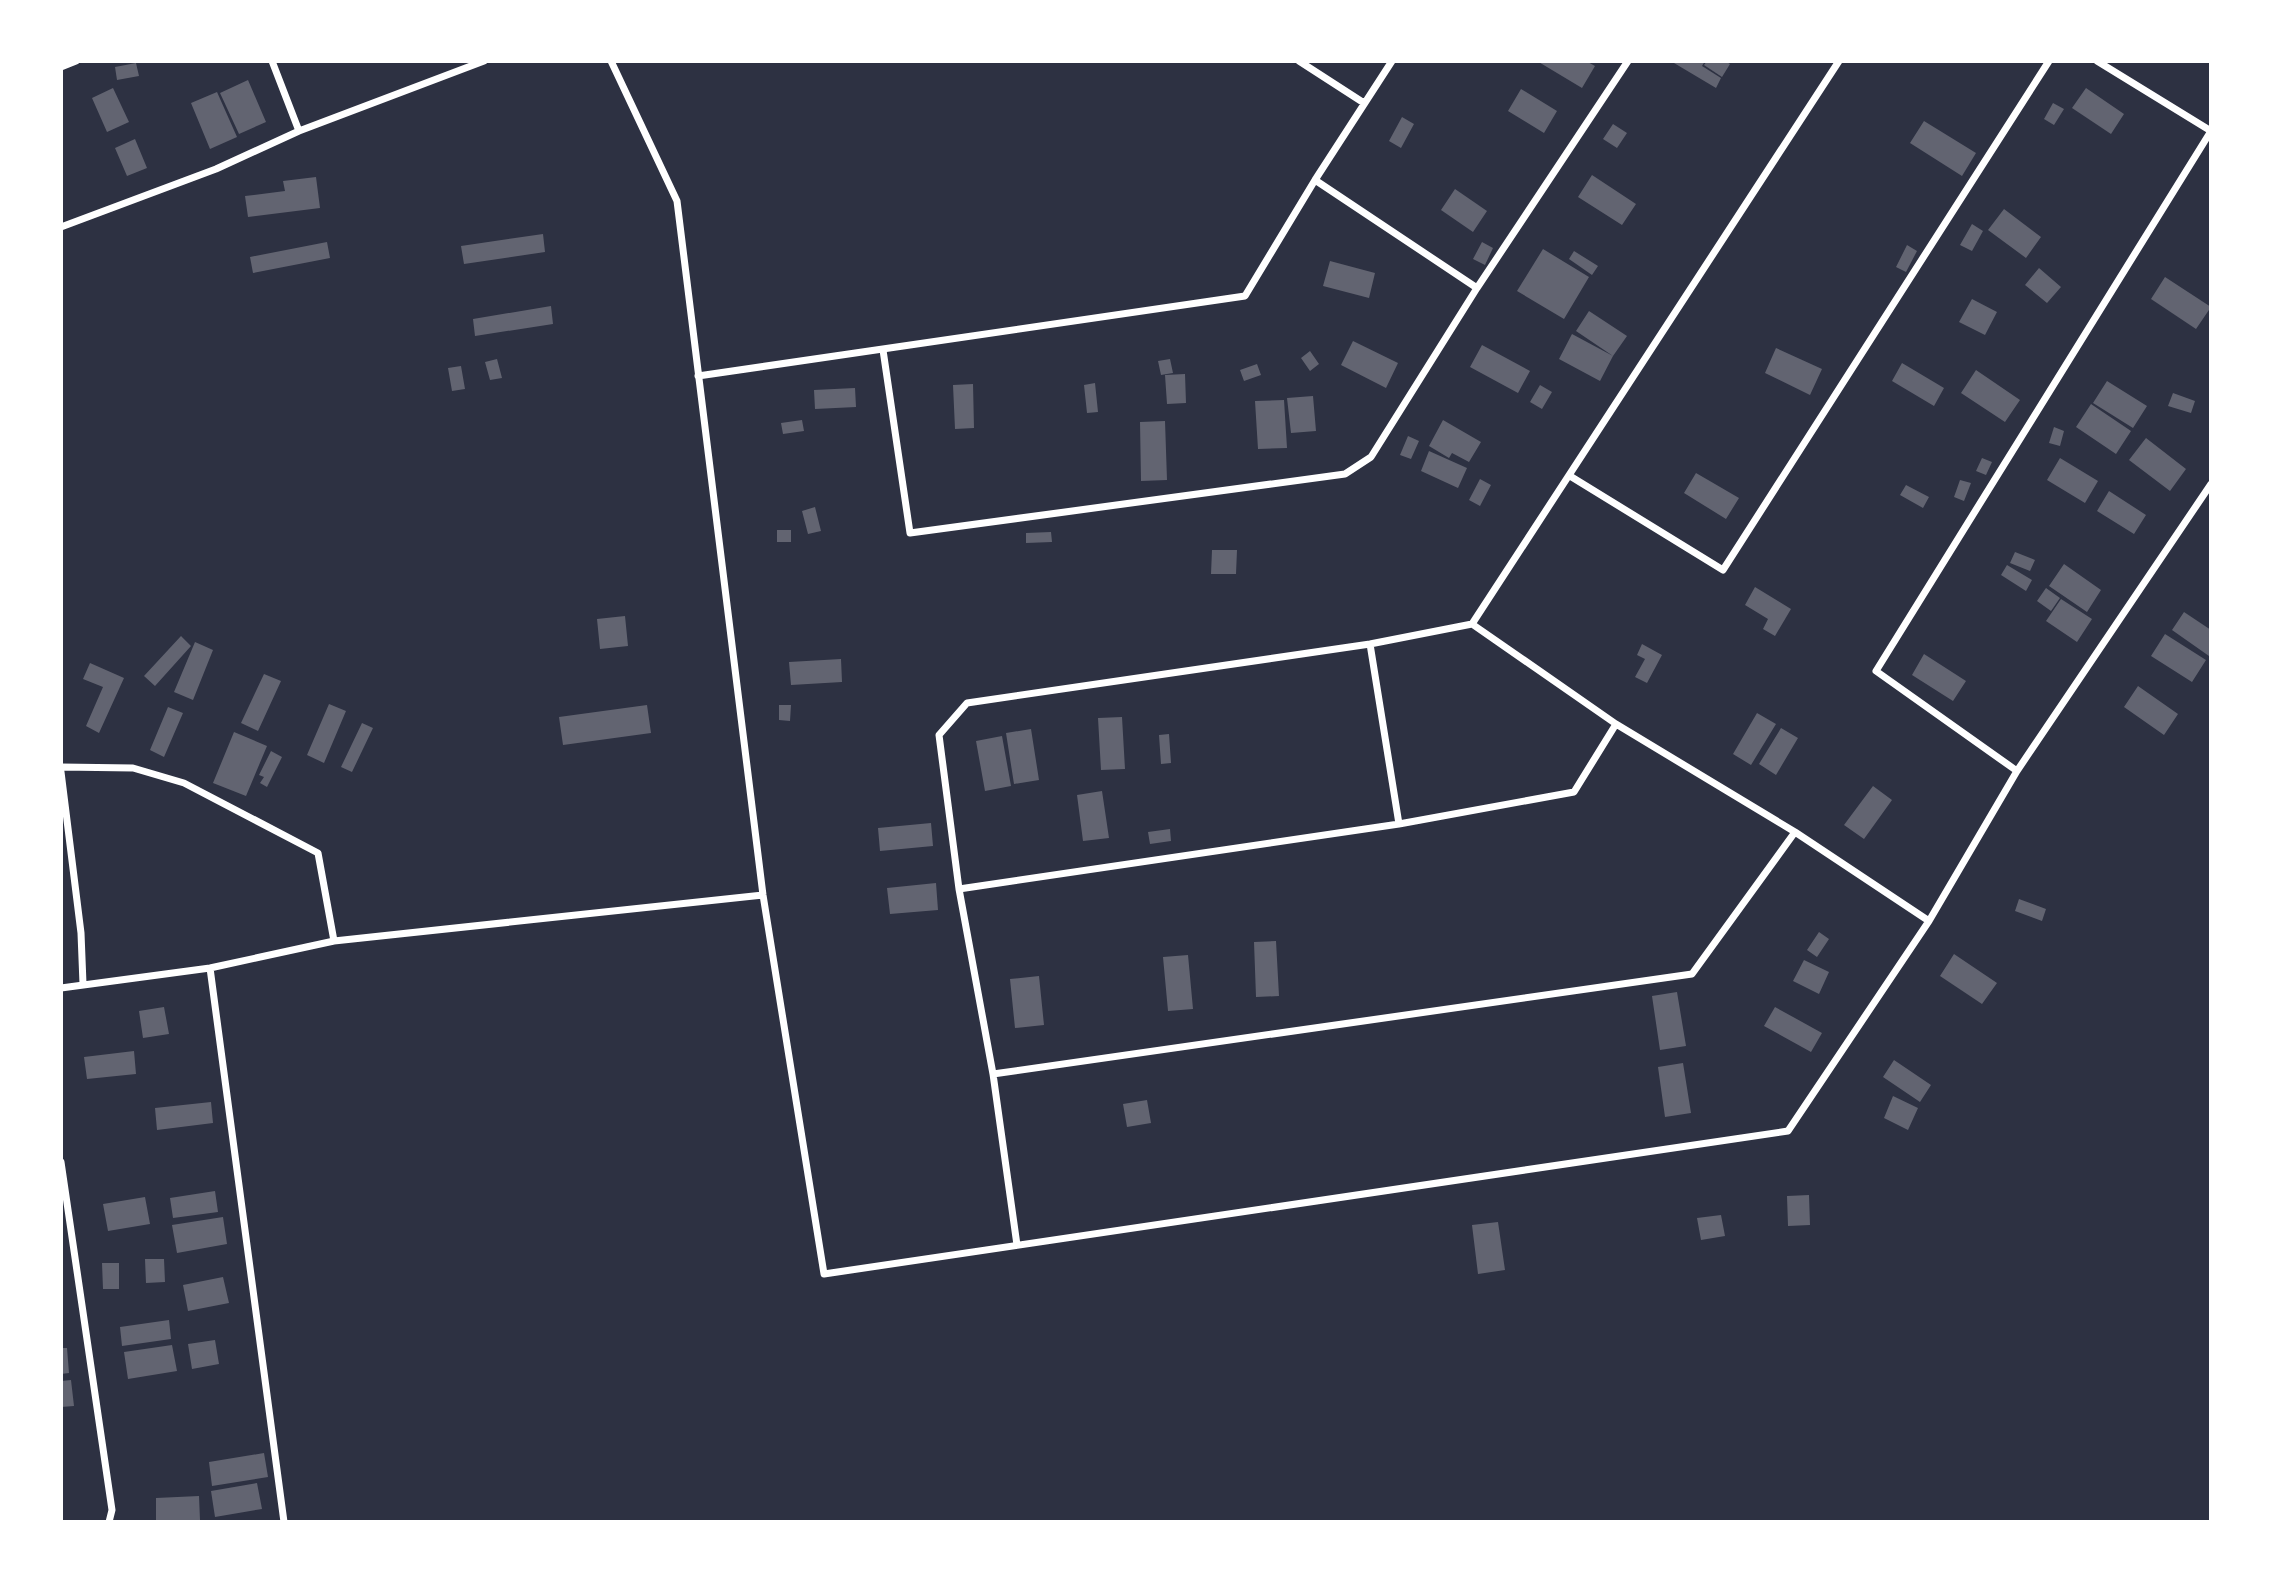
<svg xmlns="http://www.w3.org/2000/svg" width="2272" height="1583" font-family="Cabin,sans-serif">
	<rect width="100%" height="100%" fill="#2d3142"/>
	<path fill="#626471" d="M1537 61H1586L1595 66 1582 88Z
		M1675 61H1705L1702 66 1721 78 1716 88 1674 63Z
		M1707 61H1725L1730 64 1722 77 1704 65Z
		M136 63 139 76 117 80 115 67Z
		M248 80 266 122 239 134 220 93Z
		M113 88 129 122 107 132 92 98Z
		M2086 88 2124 114 2111 134 2072 108Z
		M1521 89 1557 111 1544 133 1508 111Z
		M217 92 237 137 210 149 191 103Z
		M2053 103 2064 109 2054 125 2044 119Z
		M1402 117 1414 124 1401 148 1389 141Z
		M1924 121 1976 153 1962 176 1910 143Z
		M1613 124 1627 133 1617 148 1603 139Z
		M135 139 147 168 127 176 115 148Z
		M1592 175 1636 204 1622 225 1578 197Z
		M316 177 320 208 248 217 245 196 285 191 283 181Z
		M1455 189 1487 211 1473 232 1441 210Z
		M2004 209 2041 237 2026 258 1988 230Z
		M1972 224 1983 231 1972 251 1960 245Z
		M543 234 545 252 464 264 461 246Z
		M327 242 330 258 253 273 250 257Z
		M1482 242 1493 248 1485 265 1473 259Z
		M1907 245 1917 251 1906 272 1896 267Z
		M1543 249 1589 277 1564 319 1517 291Z
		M1574 251 1598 266 1592 275 1569 259Z
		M1330 261 1375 273 1369 298 1323 286Z
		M2039 268 2061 287 2047 303 2025 285Z
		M2165 277 2211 307 2196 329 2151 299Z
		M1972 299 1997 312 1985 335 1959 322Z
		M551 306 553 324 475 336 473 319Z
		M1589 311 1627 336 1613 356 1576 331Z
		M1572 334 1613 356 1600 381 1559 359Z
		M1353 341 1398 363 1386 388 1341 365Z
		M1482 345 1530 371 1518 393 1470 367Z
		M1776 348 1822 369 1810 395 1765 373Z
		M1310 351 1319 364 1310 371 1301 358Z
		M497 359 502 378 490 380 485 362Z
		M1170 359 1173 373 1161 375 1158 361Z
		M1902 363 1944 388 1934 406 1892 381Z
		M1257 364 1261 375 1244 381 1240 370Z
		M461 366 465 389 452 391 448 368Z
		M1976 370 2020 400 2005 422 1961 393Z
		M1185 374 1186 403 1167 404 1165 375Z
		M2107 381 2147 406 2133 428 2093 403Z
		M1095 383 1098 412 1087 413 1084 385Z
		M973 384 974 428 955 429 953 385Z
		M1540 385 1552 392 1542 409 1530 402Z
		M855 388 856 407 815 409 814 390Z
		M2173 393 2195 401 2191 413 2168 406Z
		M1313 396 1316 431 1291 433 1287 398Z
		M1284 400 1287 448 1258 449 1255 401Z
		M2091 404 2131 431 2116 454 2076 427Z
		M802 420 804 431 783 434 781 423Z
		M1443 420 1481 442 1469 462 1452 453 1449 458 1429 446Z
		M1165 421 1167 480 1141 481 1140 422Z
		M2054 427 2064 431 2060 446 2049 443Z
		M1408 436 1419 441 1411 459 1400 455Z
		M2146 438 2186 469 2170 491 2129 460Z
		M1429 451 1467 468 1458 488 1421 471Z
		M1982 458 1992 462 1986 475 1976 471Z
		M2060 458 2098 481 2085 503 2047 480Z
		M1696 473 1739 498 1726 519 1684 493Z
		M1480 479 1491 485 1480 506 1469 500Z
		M1960 480 1971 483 1964 501 1954 497Z
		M1906 485 1929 497 1923 508 1900 495Z
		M2109 491 2146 515 2134 534 2097 511Z
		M815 507 821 531 808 534 802 511Z
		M777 530H791V542H777Z
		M1051 532 1052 542 1026 543V533Z
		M1212 550H1237L1236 574H1211Z
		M2015 552 2035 560 2030 571 2010 563Z
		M2064 564 2101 590 2087 612 2049 586Z
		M2007 565 2032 580 2026 591 2001 575Z
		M1755 587 1791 609 1775 636 1763 629 1768 619 1745 605Z
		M2046 588 2060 598 2051 611 2037 601Z
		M2061 599 2092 619 2077 642 2046 621Z
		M2184 612 2211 630 2209 656 2172 630Z
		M625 616 628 646 600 649 597 619Z
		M2165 634 2206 660 2192 682 2151 656Z
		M181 636 191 646 155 686 144 676Z
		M195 642 213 650 193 700 174 692Z
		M1642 644 1662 655 1647 683 1635 677 1645 659 1637 655Z
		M1924 654 1966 681 1953 701 1912 675Z
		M841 659 842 682 791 685 789 662Z
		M90 663 124 678 99 733 86 726 103 687 83 679Z
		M264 674 281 681 258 731 241 723Z
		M2138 686 2178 714 2164 735 2124 707Z
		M329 704 346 711 324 763 307 755Z
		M647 705 651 733 563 745 559 717Z
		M779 705H791L790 721 779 720Z
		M168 707 183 713 164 757 150 750Z
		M1757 713 1776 724 1751 765 1733 754Z
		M1122 717 1125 769 1101 770 1098 718Z
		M362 723 373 728 352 772 341 767Z
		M1781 728 1798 738 1776 775 1759 764Z
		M1031 729 1039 780 1014 784 1006 733Z
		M234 732 267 746 246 796 213 783Z
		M1169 734 1171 763 1161 764 1159 735Z
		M1002 736 1011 786 985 791 976 741Z
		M271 751 282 757 267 787 260 783 264 777 259 775Z
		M1873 786 1892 800 1864 839 1844 825Z
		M1102 791 1109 838 1083 841 1077 795Z
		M931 823 933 846 880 851 878 828Z
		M1170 829 1171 841 1150 844 1148 832Z
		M936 883 938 910 890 914 887 888Z
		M2019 899 2046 909 2042 921 2015 911Z
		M1819 932 1829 939 1817 957 1807 950Z
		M1276 941 1279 996 1256 997 1254 942Z
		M1954 954 1997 983 1982 1004 1940 976Z
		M1188 955 1193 1009 1168 1011 1163 957Z
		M1804 960 1829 972 1819 994 1793 981Z
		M1039 976 1044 1025 1015 1028 1010 979Z
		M1677 992 1686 1046 1660 1050 1652 996Z
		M164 1007 169 1034 143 1038 139 1011Z
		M1775 1007 1822 1033 1811 1052 1764 1026Z
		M134 1051 136 1074 87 1079 84 1057Z
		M1894 1060 1931 1085 1920 1102 1883 1077Z
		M1683 1063 1691 1113 1665 1117 1658 1067Z
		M1893 1096 1918 1108 1908 1130 1884 1118Z
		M1147 1100 1151 1123 1127 1127 1123 1104Z
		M211 1102 213 1123 157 1130 155 1108Z
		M215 1191 218 1212 173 1218 170 1198Z
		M1809 1195 1810 1225 1788 1226 1787 1196Z
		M145 1197 150 1224 108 1231 103 1204Z
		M1721 1215 1725 1236 1701 1240 1697 1218Z
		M223 1217 227 1244 177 1253 172 1225Z
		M1498 1222 1505 1270 1478 1274 1472 1225Z
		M145 1259H164L165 1282 146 1283Z
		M102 1263H119V1289H103Z
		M223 1277 229 1303 188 1311 183 1285Z
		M169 1320 171 1339 122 1346 120 1327Z
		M215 1340 219 1364 192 1369 188 1344Z
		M172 1345 177 1371 128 1379 124 1352Z
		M61 1348H67L69 1373 61 1374Z
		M71 1380 74 1406 61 1407V1381Z
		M264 1453 268 1477 212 1486 209 1462Z
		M257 1483 262 1509 215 1517 211 1491Z
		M199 1496 200 1520 156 1521V1498Z"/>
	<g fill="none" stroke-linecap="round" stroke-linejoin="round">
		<path stroke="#fff" stroke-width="7" d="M272 61 299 131
			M611 61 677 201 763 895 824 1274 1788 1131 1929 921 2017 771 2211 484
			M1299 61 1364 103
			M2097 61 2211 131
			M61 67 76 61
			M1315 180 1477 288
			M61 227 216 169 299 131 484 61
			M883 350 910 533 1345 474 1371 457 1477 288 1628 61
			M698 376 1245 296 1315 180 1392 61
			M1570 476 1723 570 2049 61
			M1472 624 1616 724 1795 832 1929 921
			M1370 644 1399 824
			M61 767 133 768 184 783 318 853 334 941
			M2017 771 1876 671 2211 131
			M61 772 81 933 83 984
			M959 889 1399 824 1574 792 1616 724
			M210 968 284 1522
			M61 988 210 968 334 941 763 895
			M993 1074 1692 974 1795 832
			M61 1162 112 1510 109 1522
			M1017 1245 993 1074 959 889 939 735 967 703 1370 644 1472 624 1839 61"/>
	</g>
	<rect width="2272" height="1583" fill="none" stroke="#ffffff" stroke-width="126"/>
</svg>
